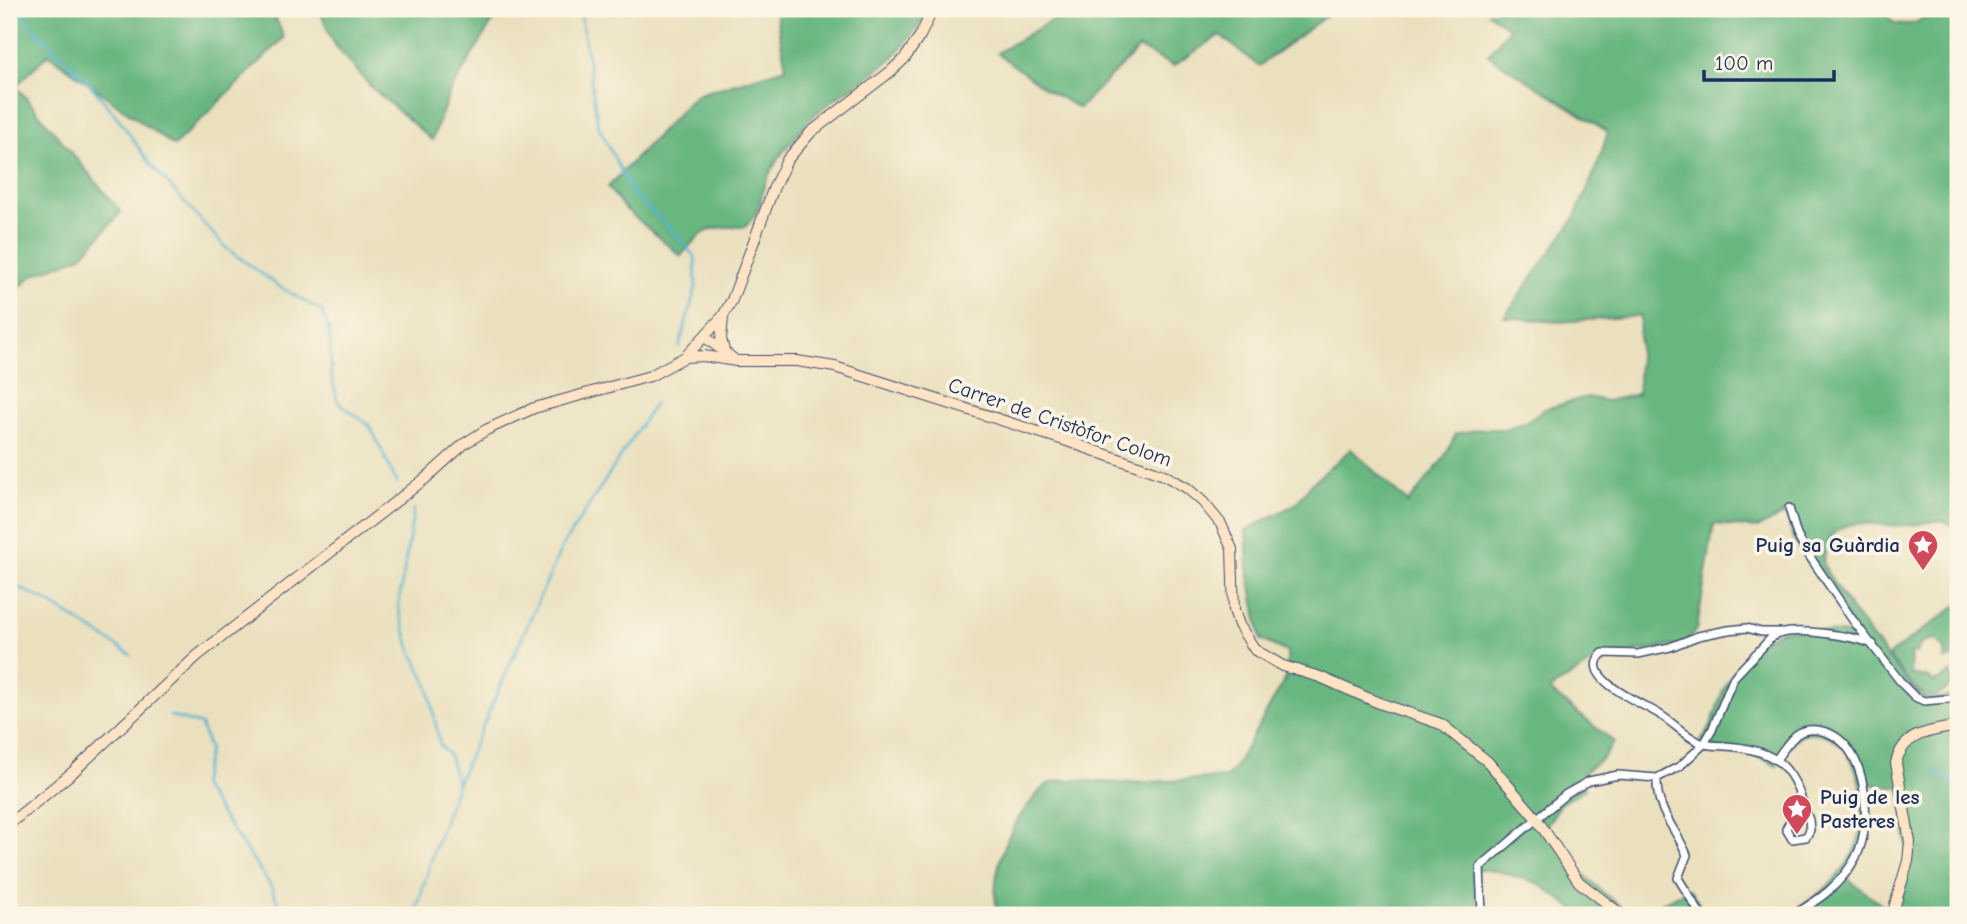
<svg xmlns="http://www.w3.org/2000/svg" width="1967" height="924" font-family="'Comic Neue',sans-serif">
	<rect width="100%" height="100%" fill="#fcf5e5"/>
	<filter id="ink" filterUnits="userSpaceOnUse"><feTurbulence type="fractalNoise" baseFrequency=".0143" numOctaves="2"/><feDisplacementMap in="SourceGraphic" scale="14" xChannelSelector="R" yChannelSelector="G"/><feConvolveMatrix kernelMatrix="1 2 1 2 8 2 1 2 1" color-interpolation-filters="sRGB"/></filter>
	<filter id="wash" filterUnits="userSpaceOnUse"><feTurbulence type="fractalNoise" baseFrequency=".00686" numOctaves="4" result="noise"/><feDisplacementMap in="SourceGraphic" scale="28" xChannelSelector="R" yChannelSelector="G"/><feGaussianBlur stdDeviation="1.57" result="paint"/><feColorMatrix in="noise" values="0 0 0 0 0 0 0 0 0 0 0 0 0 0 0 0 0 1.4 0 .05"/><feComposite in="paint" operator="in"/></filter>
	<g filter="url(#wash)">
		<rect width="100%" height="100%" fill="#eae0bd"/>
		<path fill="#68b680" stroke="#42726f" stroke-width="2" fill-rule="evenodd" d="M9 9H272L284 38 174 146 48 54 16 86 121 212 82 256 33 275 9 297Z
			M319 9H500L449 94 432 140 371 87 334 44Z
			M775 9H930C916 30 899 55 877 70 854 88 823 103 804 126 790 142 772 164 765 184 757 207 763 208 745 227 710 226 703 228 681 256L623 207 608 187 696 95 786 68Z
			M1058 9H1335L1259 66 1220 35 1173 66 1139 48 1079 108 1047 90 997 53 1057 17Z
			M1497 9H1880L1894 23C1920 27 1916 20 1936 10 1941 7 1952 9 1958 9V529C1937 515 1935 522 1912 525 1873 529 1829 505 1823 564 1830 583 1909 692 1926 698 1935 701 1949 696 1958 694V915H1785C1812 901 1838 883 1852 855 1869 823 1866 763 1835 740 1826 734 1814 731 1804 734 1792 738 1784 756 1776 766 1751 748 1724 756 1700 742 1713 727 1716 709 1723 691 1733 669 1765 629 1791 629L1859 635 1794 541 1786 513 1758 528 1714 524 1697 628 1685 644 1609 656 1592 663 1549 690 1614 742 1603 758 1584 772 1582 779 1585 789 1561 804 1546 826C1566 862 1599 891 1632 915H1582L1538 883 1498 871 1473 869 1479 915H997C990 873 1006 829 1035 797 1039 792 1044 785 1050 783 1075 775 1099 784 1124 783 1158 782 1192 779 1226 777L1234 769 1287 676V652L1261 640 1248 570 1246 530 1296 504 1312 483 1351 449 1408 503 1444 458 1456 434 1479 429H1506L1528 421 1545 409 1587 397 1607 401 1638 394 1640 316 1558 322 1504 317 1574 219 1596 169 1608 132 1488 55 1509 28 1488 13ZM1869 784 1901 788 1908 861 1892 913 1848 879C1872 841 1870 827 1869 784Z
			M1958 605V656L1945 660V649L1935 639 1922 642 1916 653 1911 654 1910 674 1927 677 1933 682 1943 678 1951 672 1953 682C1928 717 1905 677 1889 656L1890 654Z
			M1690 889 1706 915H1646L1654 907Z"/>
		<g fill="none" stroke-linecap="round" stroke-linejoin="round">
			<path stroke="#54b4d3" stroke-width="2.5" d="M15 9 89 83 118 118 151 165 226 248 280 287 322 311 330 334 331 374 338 402 370 426 397 483
				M583 9 581 17 598 125 632 193 670 228 695 257 696 287 679 347
				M1131 9 1133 14
				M414 509 398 607 410 647 428 686 440 745 449 755 457 783
				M9 583 47 601 131 655
				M170 716 201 725 209 749 201 785 269 883 284 915
				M1934 770 1958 789
				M415 915 433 853 457 784 562 547 655 403"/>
		</g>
	</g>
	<g filter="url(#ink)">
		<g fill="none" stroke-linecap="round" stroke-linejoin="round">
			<g stroke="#3a4a6c" stroke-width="10">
				<path id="street" d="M1789 508 1797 535 1806 551 1852 619 1903 685 1915 697 1924 701 1958 698
					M1779 632H1761L1747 628 1728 630 1698 636 1670 647 1638 654 1603 653C1575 677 1644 704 1659 714 1674 723 1688 739 1704 744 1710 746 1719 745 1725 746 1743 747 1761 750 1776 760 1796 774 1801 799 1809 820L1810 830 1806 837 1792 839 1786 829 1796 809 1799 793
					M1776 760C1782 751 1788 742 1796 735 1804 729 1813 729 1822 731 1868 741 1874 823 1856 857 1841 885 1819 900 1793 915
					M1657 778C1656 812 1675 826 1687 855L1678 878 1701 915
					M1482 915 1480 867 1566 794 1589 781 1618 775 1657 778 1680 766 1704 744 1712 730 1734 677 1772 637C1790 625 1852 636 1873 644"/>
			</g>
			<g stroke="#3a4a6c" stroke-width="12">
				<path id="secondary" d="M723 317 721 339 724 350
					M705 337 736 361
					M685 357 723 316 732 300 774 187 787 160 811 132 890 72 905 58 920 36 933 9
					M9 824 73 772 197 656 426 478 464 444 486 430 534 408 650 376 685 357 704 356 736 361H797L835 367 1067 441 1164 475 1187 488 1203 502 1221 524 1232 549 1234 610 1239 625 1255 650 1283 666 1320 677 1379 703 1441 724 1488 762 1536 818 1579 882 1622 915
					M1892 915 1908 861 1910 842 1896 763C1903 732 1931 731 1958 726"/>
			</g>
			<use href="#street" stroke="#fff" stroke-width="7"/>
			<use href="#secondary" stroke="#fee4c5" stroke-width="10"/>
		</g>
	</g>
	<defs>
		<g id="sight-pin" transform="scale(1.575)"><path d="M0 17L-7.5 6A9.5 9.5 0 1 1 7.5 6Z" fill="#d1495b" stroke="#fcf5e5"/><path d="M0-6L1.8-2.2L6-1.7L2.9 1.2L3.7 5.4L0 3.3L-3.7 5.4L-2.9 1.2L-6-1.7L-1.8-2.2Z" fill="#fff"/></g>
	</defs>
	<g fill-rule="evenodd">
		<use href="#sight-pin" x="1923" y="545"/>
		<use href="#sight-pin" x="1797" y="809"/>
	</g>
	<g text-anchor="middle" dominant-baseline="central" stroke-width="7" stroke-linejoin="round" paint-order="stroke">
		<g font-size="21" fill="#1b2f5e" stroke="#fcf5e5">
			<text transform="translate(1060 422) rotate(19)">Carrer de Cristòfor Colom</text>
		</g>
		<g font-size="21" font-weight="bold" fill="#1b2f5e" stroke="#fcf5e5" text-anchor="end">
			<text x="1900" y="545">Puig sa Guàrdia</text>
			<text x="1820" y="797" text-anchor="start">Puig de les<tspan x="1820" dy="24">Pasteres</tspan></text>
		</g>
	</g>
	<rect width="1967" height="924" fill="none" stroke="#fcf5e5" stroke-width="35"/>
	<path d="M1704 70v10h130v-10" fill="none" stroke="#1b2f5e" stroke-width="3.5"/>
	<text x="1715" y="70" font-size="21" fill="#1b2f5e" stroke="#fcf5e5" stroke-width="5" paint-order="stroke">100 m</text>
</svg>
